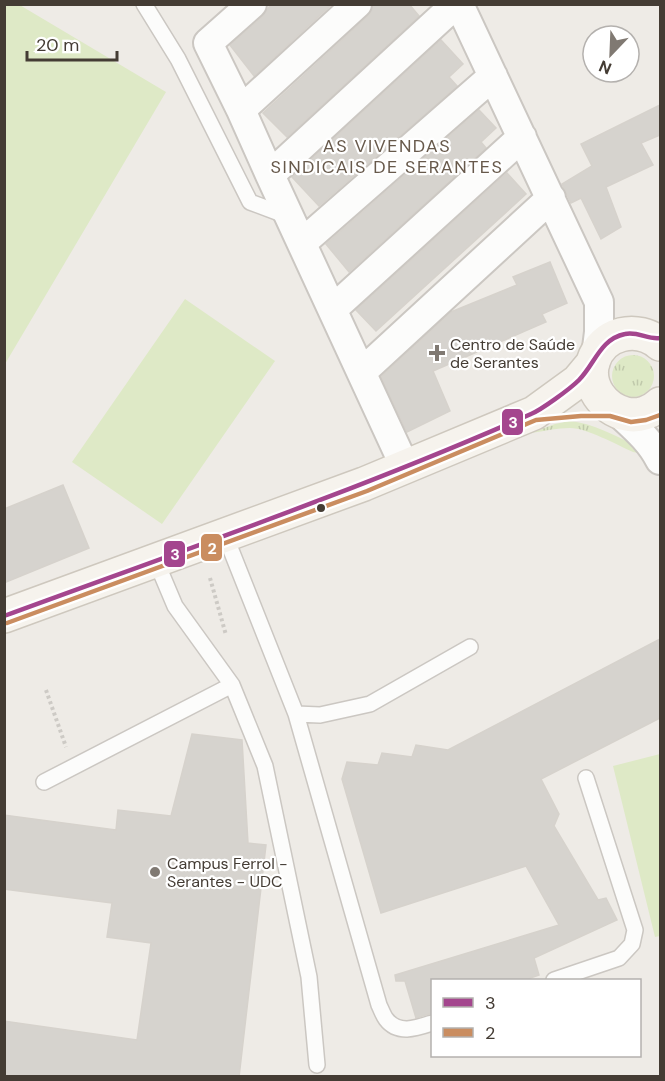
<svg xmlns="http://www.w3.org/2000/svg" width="665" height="1081" font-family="'DM Sans',sans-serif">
	<defs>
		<pattern id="grass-tufts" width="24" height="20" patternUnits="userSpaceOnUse" patternTransform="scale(1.5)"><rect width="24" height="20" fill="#dee9c6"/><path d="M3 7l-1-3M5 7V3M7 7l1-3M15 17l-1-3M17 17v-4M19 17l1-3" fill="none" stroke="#c0c9ab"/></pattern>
	</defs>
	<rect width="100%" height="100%" fill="#eeebe6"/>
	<path fill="url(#grass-tufts)" d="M612 376a21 21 0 1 1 42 0a21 21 0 1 1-42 0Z
		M569 421C593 423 616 436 638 447L640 449 638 453 633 452C617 445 587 428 570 428 557 428 544 431 531 433L555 424Z"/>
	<path fill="#dee9c6" d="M18 4 166 92 5 364 4 5Z
		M185 299 275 361 162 524 72 462Z
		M660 754V936L655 937 613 766Z"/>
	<path fill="#d6d3ce" stroke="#d6d2cc" stroke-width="1.5" d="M271 4H332L254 76 230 45 263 16Z
		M373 4H409L419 16 287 137 263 113 368 16 372 10Z
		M441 40 463 64 449 77 457 86 319 206 292 177Z
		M660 105V135L641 143 653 165 606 187 621 227 601 239 581 198 571 203 562 184 592 166 581 144Z
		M479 110 496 128 481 142 486 148 349 272 326 244Z
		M507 173 526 194 376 331 356 310Z
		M550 262 567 303 542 314 546 322 433 371 450 411 407 432 381 377 451 312 517 285 513 277Z
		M63 485 89 548 4 583V509Z
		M660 639V718L541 779 559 814 554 826 598 900 606 898 617 920 534 958 539 975 522 981H432V1013L416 1018 405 981H396L395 975 559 925 526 866 381 913 342 779 347 762 378 765 382 753 412 757 416 745 448 750Z
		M192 734 242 740 248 843 266 845 239 1077H4V1021L137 1040 151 943 107 937 112 903 4 889V815L116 830 118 810 171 816Z"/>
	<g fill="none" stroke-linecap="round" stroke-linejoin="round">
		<g stroke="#cbc7c2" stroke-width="18">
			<path id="lane" d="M144 4 178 59 250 202 290 217
				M225 535 296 714 320 715 370 704 470 647
				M232 685 265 766 309 977 317 1065
				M296 714 379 1005C381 1009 383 1015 386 1019 398 1035 417 1028 432 1023
				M44 782 232 685 175 606 156 561
				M554 980 619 958 632 944 635 930 586 778"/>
		</g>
		<g stroke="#cbc7c2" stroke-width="32">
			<path id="street" d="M252 4 208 43 241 110 270 175 405 467
				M459 4 599 302V332L596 356
				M241 110 357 4
				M270 175 456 4
				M302 243 493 76
				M333 309 522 137
				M362 372 551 198
				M618 412C634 427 650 440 660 460"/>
		</g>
		<g stroke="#cec8be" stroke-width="36">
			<path id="secondary" d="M660 344C638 325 602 332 593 362 586 386 604 409 626 414 638 417 652 412 660 404
				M4 616 364 484 534 413 578 381 593 363"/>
		</g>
		<path stroke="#cdcac5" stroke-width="4" stroke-dasharray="3 3" stroke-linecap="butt" d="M210 578 226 635
			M46 690 66 747"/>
		<use href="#lane" stroke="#fcfcfb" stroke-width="15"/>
		<use href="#street" stroke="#fcfcfb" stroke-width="28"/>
		<use href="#secondary" stroke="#f6f3ed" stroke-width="33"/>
		<g stroke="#fff" stroke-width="9">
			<path id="bus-1" d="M4 616C181 551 359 490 531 414 541 410 570 389 579 380 595 364 600 339 625 334 638 331 648 340 660 338"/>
		</g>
		<g stroke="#fff" stroke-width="9">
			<path id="bus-2" d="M7 623 367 491 536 420 581 416H610L631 422 646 420 660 415"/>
		</g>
		<use href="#bus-1" stroke="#a4468e" stroke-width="4.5"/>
		<use href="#bus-2" stroke="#ca8d60" stroke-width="4.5"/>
	</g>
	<g fill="#807972" stroke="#fff" stroke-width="2">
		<path d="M434 344h6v6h6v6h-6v6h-6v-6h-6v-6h6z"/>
		<circle cx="155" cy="872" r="6"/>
	</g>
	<circle fill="#443c34" stroke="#fff" stroke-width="2" cx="321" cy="508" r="5"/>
	<g text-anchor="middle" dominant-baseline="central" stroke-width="4.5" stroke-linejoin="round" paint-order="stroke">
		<g font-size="16" fill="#443c34" stroke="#fff" text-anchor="start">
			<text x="450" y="344">Centro de Saúde<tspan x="450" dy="18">de Serantes</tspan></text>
			<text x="167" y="863">Campus Ferrol -<tspan x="167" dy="18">Serantes - UDC</tspan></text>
		</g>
		<g font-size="18" letter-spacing="1.5" fill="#67594b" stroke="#fff">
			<text x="387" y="146">AS VIVENDAS<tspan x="387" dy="21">SINDICAIS DE SERANTES</tspan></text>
		</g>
	</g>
	<g stroke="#fff" stroke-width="2">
		<rect x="501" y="408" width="23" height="28" rx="6" fill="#a4468e"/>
		<rect x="200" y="533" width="23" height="29" rx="6" fill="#ca8d60"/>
		<rect x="163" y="540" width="23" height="28" rx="6" fill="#a4468e"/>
	</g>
	<g font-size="16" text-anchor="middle" font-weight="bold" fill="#fff">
		<text x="513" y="428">3</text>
		<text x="212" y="554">2</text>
		<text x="175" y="560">3</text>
	</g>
	<rect width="665" height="1081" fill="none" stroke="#443c34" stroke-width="12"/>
	<rect x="431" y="979" width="210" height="78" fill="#ffffff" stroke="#b4b1ae" stroke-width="1.5"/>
	<rect x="443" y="998" width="30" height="9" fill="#a4468e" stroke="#b4b1ae" stroke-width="1.5"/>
	<text x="485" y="1009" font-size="18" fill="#443c34">3</text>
	<rect x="443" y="1028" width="30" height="9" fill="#ca8d60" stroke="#b4b1ae" stroke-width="1.5"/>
	<text x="485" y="1039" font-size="18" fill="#443c34">2</text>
	<g transform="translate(611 54) rotate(203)"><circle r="28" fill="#ffffff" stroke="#b4b1ae" stroke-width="1.5"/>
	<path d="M0-4.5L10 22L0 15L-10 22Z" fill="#807972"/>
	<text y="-9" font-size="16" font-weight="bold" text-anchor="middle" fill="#443c34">N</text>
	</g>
	<path d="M27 51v9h90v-9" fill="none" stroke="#443c34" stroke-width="3"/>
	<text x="36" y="51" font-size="18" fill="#443c34" stroke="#ffffff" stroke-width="4.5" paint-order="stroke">20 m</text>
</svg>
